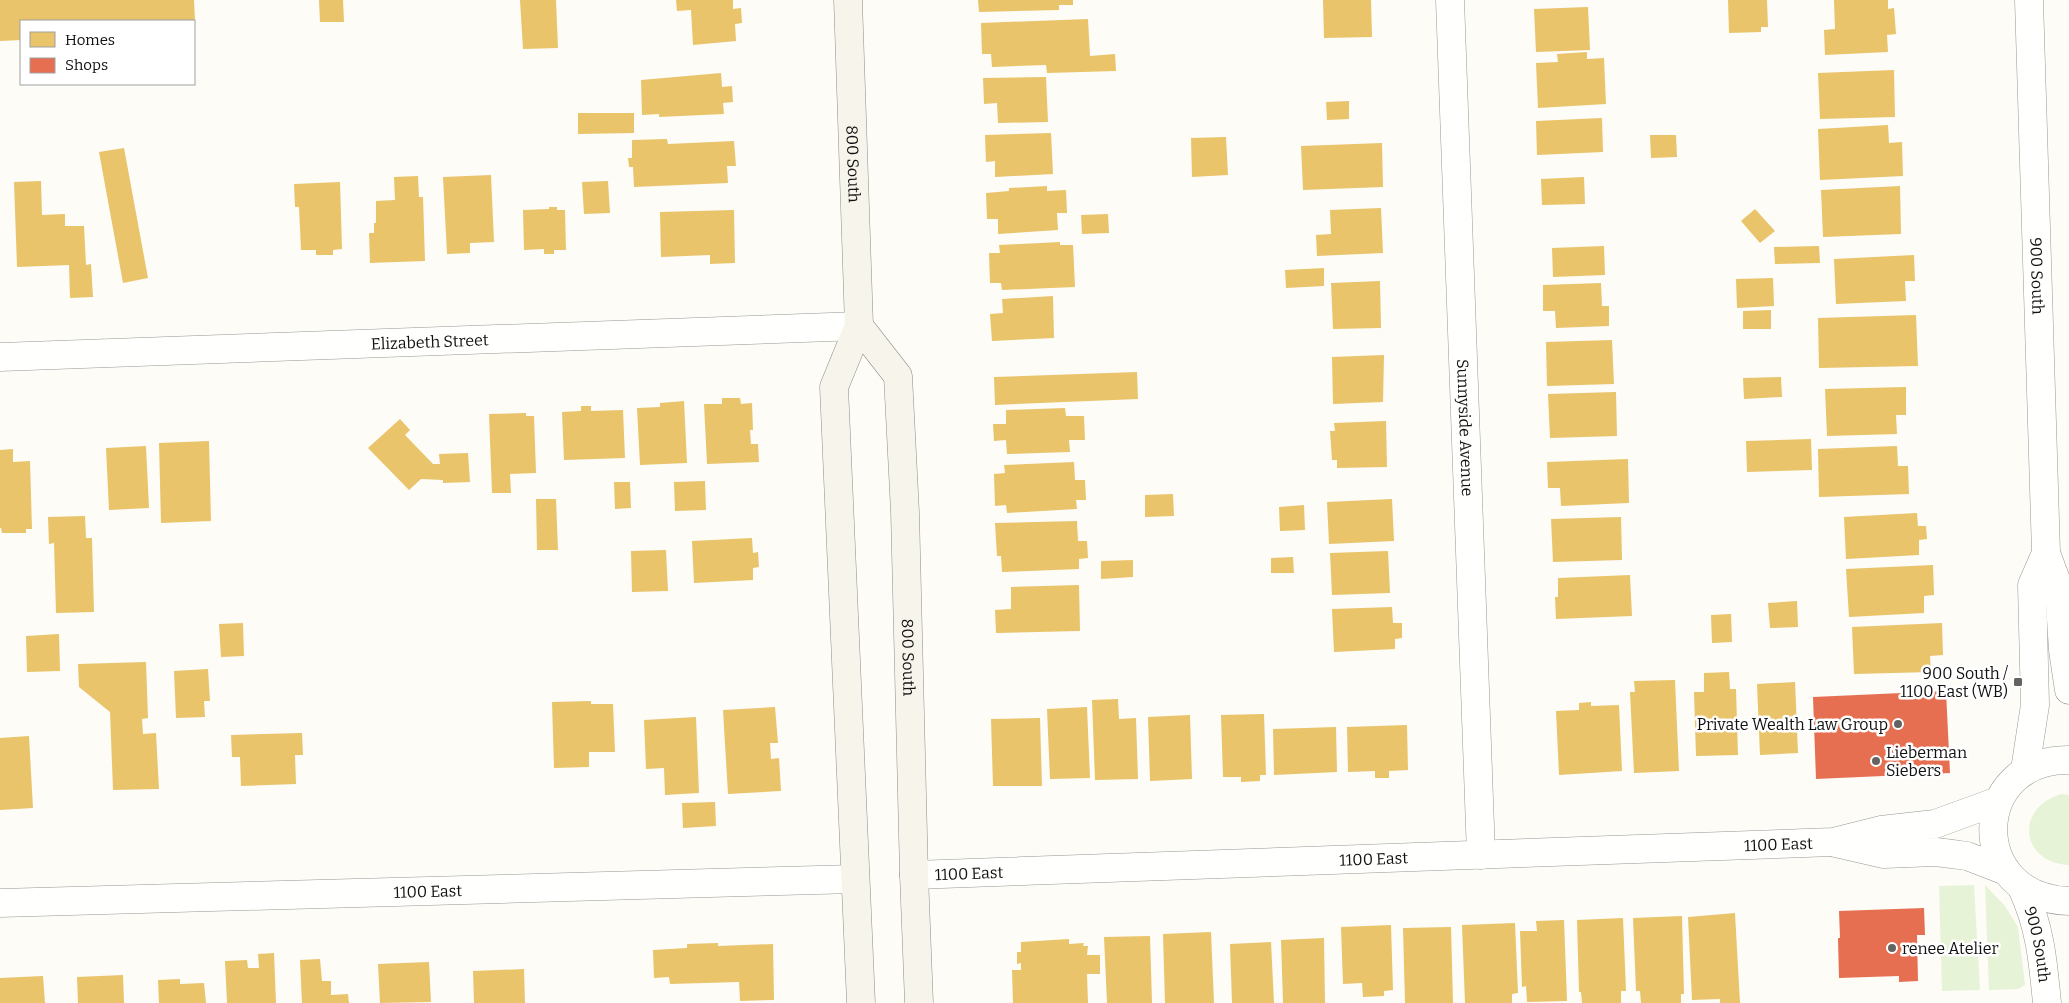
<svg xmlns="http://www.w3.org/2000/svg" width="2069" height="1003" font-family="Bitter,serif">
	<rect width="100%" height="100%" fill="#fdfcf7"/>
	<path fill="#e7f3d7" d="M2061 794 2069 795V865H2067C2020 861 2015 808 2061 794Z
		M1974 885 1980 990 1942 991 1939 886Z
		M1985 885 2005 906 2018 927 2025 985 2018 989 1989 990Z"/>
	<path fill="#e9c46a" d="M0 0H194L195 21H21V40L0 41Z
		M319 0H343L344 22H320Z
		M520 0H556L558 48 523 49Z
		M676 0H733V9L741 8 742 23 735 24 736 41 693 45 691 10 677 11Z
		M978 0H1073V5H1059V10L979 12Z
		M1323 0H1371L1372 37 1324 38Z
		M1728 0H1767L1768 27H1761V32L1729 33Z
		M1834 0H1888V9L1894 8 1896 34 1887 35 1888 52 1825 55 1824 30 1835 29Z
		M1588 7 1590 50 1536 52 1534 9Z
		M1088 19 1090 56 1115 54 1116 71 1047 73 1046 65 992 67 991 54H982L981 23Z
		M1587 52V59L1604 58 1606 104 1538 108 1536 63 1558 62 1557 54Z
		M1894 70 1895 117 1820 119 1818 73Z
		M721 73 722 87 732 86 733 102 723 103 724 114 659 117V114L642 115 641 80Z
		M1046 77 1048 122 998 123 997 103 984 104 983 78Z
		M1349 101V119L1327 120 1326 102Z
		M578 113H634V133L578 134Z
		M1602 118 1603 152 1537 155 1536 121Z
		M1888 125 1889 143 1902 142 1903 176 1820 180 1818 129Z
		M1051 133 1053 174 995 177V161L986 162 985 135Z
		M1650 135H1676L1677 157 1651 158Z
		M1226 137 1228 175 1192 177 1191 138Z
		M667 139 668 144 734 141 736 166H727L728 183 634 187 633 167H629L628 158H632V140Z
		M1382 143 1383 187 1303 190 1301 146Z
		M124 148 148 278 123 283 99 152Z
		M491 175 494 242 470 243V253L447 254 443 177Z
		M418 176 419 197H423L425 261 370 263 369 233H374V223H376V201L395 200 394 177Z
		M1584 177 1585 204 1542 205 1541 179Z
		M41 181 42 215 65 214V226H84L86 265 91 264 93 297 70 298 69 265 17 267 14 182Z
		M608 181 610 213 584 214 582 182Z
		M340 182 342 249 333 250V255H316V250H301L299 207H295L294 184Z
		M1047 186V191L1066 190 1067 213H1057L1058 230 998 234V219H987L986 193 1009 191V188Z
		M1900 186 1901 234 1823 237 1821 190Z
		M549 207H557V210H565L566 250H554V254H544V249L524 250 523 210 549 209Z
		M1381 208 1383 253 1317 256 1316 235 1331 234 1330 210Z
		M1755 209 1775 231 1760 243 1741 221Z
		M734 210 735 263 710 264V255L661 257 660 212Z
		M1108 214 1109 233 1082 234 1081 215Z
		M1060 242V245H1073L1075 287 1002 290 1001 283H990L989 253H1000L999 245Z
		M1604 246 1605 275 1553 277 1552 248Z
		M1819 246 1820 263 1775 264 1774 247Z
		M1914 255 1915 281H1905L1906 301 1836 304 1834 259Z
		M1324 268V286L1286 288 1285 270Z
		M1773 278 1774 306 1737 308 1736 279Z
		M1380 281 1381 328 1333 329 1331 283Z
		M1601 283 1602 306H1609V326L1556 328 1555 311H1543V285Z
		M1053 296 1054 338 992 341 990 314 1003 313 1002 299Z
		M1771 310V329H1743V311Z
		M1916 315 1918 366 1819 368 1818 318Z
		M1612 340 1614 384 1547 386 1546 342Z
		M1384 355 1383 402 1333 404 1332 357Z
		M1137 372 1138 399 995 405 994 377Z
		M1781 377 1782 397 1744 399 1743 378Z
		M1906 387V415H1896L1897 434 1827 436 1825 389Z
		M1616 392 1617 436 1550 438 1548 394Z
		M722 398H740L741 404 752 403 753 430H750L751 444H758L759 462 707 464 704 404H722Z
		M684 401 687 463 640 465 637 408 660 407V403Z
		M581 406H591V411L623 410 625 458 564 460 562 412 581 411Z
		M1065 408 1066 416H1084L1085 440H1069L1070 452 1007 454 1006 440 994 441 993 424H1006V410Z
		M526 413V416H534L536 473 510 474 511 493H492L489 414Z
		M400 419 410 430 405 435 433 464H440L439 454 468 453 470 482 443 483V480L421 479 409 490 368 448Z
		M1386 421 1387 467 1337 468V460H1332L1330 431H1335L1334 423Z
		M1811 439 1812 470 1747 472 1746 441Z
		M209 441 211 521 161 523 159 443Z
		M146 446 149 508 109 510 106 448Z
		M1897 446 1898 466H1908L1909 494 1819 497 1818 449Z
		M13 449V462L30 461 32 529H26V533H2L1 528H0V450Z
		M1628 459 1629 503 1561 506 1560 488H1548L1547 462Z
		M1074 462 1075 480H1085L1086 500H1076L1077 509 1007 513 1006 505 995 506 994 474 1005 473 1004 465Z
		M705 481 706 510 675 511 674 482Z
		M614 482H630L631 508 615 509Z
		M1173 494 1174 516 1145 517V495Z
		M536 499H556L558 550H537Z
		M1392 499 1394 541 1329 544 1327 502Z
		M1304 505 1305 530 1280 531 1279 507Z
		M1917 513 1918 526H1926L1927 539 1919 540V555L1846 559 1844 517Z
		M85 516 86 538H92L94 612 56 613 54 543 49 544 48 517Z
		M1621 517 1622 560 1553 562 1551 519Z
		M1077 521 1078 541H1087L1088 558 1079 559V569L1002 572 1001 556H997L995 523Z
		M752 538 753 553 758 552 759 567 753 568V580L694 583 692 541Z
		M666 550 668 591 632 592 631 551Z
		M1388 551 1390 593 1332 595 1330 553Z
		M1293 557 1294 573H1271V558Z
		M1133 560V577L1101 579V561Z
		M1933 565 1934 595 1924 596V613L1849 617 1846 569Z
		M1630 575 1632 616 1556 619 1555 597H1558V578Z
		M1079 585 1080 631 996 633 995 610 1011 609V587Z
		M1797 601 1798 627 1770 628 1768 603Z
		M1392 607 1393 623H1402V638L1395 639V649L1334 652 1332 609Z
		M1731 614 1732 642 1712 643 1711 615Z
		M243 623 244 656 221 657 219 624Z
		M1942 623 1943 655 1930 656 1931 672 1854 674 1852 627Z
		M59 634 60 671 27 672 26 636Z
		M146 662 148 718 142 719 143 734 156 733 159 789 113 790 110 712 79 687 78 664Z
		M208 669 210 701H204L205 717 176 718 174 671Z
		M1729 672 1730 689H1736L1738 755 1696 756 1694 692H1704V673Z
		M1675 680 1679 771 1634 773 1630 692H1635L1634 681Z
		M1795 682 1798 753 1760 755 1757 684Z
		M1118 699 1119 719 1136 718 1138 779 1095 780 1092 700Z
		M591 701V704H613L615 752H589V767L554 768 552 702Z
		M1591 702V706L1619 705 1622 771 1559 775 1556 711 1579 710V703Z
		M775 707 778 743H770L771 759 779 758 781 791 728 794 723 710Z
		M1087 707 1090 778 1050 779 1047 709Z
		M1264 714 1266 775H1260V781L1241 782V777H1223L1221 715Z
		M1190 715 1192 779 1150 781 1148 717Z
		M696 717 699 793 665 795 664 768 646 769 644 720Z
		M1040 718 1042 786H993L991 719Z
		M1407 725 1408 770 1389 771V778H1375V771L1348 772 1347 727Z
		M1336 727 1337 772 1274 775 1273 729Z
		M302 733 303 755H295L296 784 241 786 240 757H232L231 735Z
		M29 736 33 808 0 810V738Z
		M715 802 716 826 683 828 682 803Z
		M1735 913 1740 1003H1720V999L1692 1000 1688 917Z
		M1682 916 1684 994H1681V1003H1641L1640 991H1636L1633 918Z
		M1623 918 1626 991H1621V1003H1582L1581 992H1579L1577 920Z
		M1564 920 1567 1001 1527 1002 1526 986 1522 987 1520 931H1537L1536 921Z
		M1515 923 1518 993 1512 994V1003H1465L1462 925Z
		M1391 925 1393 990 1384 991V996L1363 997 1362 983 1343 984 1341 927Z
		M1451 927 1453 1003H1405L1403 928Z
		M1211 932 1214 1003H1165L1163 934Z
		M1150 936 1152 1003H1107L1104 937Z
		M1324 938 1325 1003H1283L1281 940Z
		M1069 939V944L1084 943 1083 946H1088L1087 955H1100V974H1087L1088 1003H1013L1012 970H1021V963L1017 964V952H1021V942Z
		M1271 942 1274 1003H1232L1230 944Z
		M718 943V946L773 944 774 1000 740 1001 739 982 670 984 669 977 654 978 653 950 687 948V944Z
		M274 953 276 1003H227L225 961 247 960 248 968H259L258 954Z
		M320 959 322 981H331V995L348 994 349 1003H302L300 960Z
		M429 962 431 1002 380 1003 378 964Z
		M524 969 525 1003H474L473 971Z
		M123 975 124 1003H78L77 977Z
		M43 976 45 1003H0V978Z
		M180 979V984L204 983 206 1003H159L158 980Z"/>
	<path fill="#e76f51" d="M1946 691 1950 773 1816 779 1813 697Z
		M1924 908 1925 935H1917L1918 981 1899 982V976L1839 978 1838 938H1840L1839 911Z"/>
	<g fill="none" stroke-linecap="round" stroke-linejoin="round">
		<g stroke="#979795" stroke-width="29">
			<g id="minor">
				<path id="s1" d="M1450 0 1481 855"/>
				<path id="s2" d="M0 357 859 326"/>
				<path d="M1836 843 1884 854 1936 852 1952 854 1967 856 2006 871"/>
				<path id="s3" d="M914 875 1833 842 1881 830 1935 824 1998 801"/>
				<path id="s4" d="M0 903 855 879"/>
			</g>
		</g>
		<g stroke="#979795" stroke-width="29">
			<g id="tertiary">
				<path id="s5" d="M2029 0 2046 553 2059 588 2063 650 2069 690"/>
				<path d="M2069 760C1969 759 1967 898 2069 901"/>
				<path d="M2025 770 2035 705 2032 585 2046 553"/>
				<path id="s6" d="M2022 888C2040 926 2043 961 2047 1003"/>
			</g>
		</g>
		<g stroke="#8e8d8b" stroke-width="29">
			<g id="secondary">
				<path id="s7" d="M848 0 859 326 834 387 861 1003"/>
				<path id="s8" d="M859 326 898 376 905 512 914 875 919 1003"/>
			</g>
		</g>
		<use href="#minor" stroke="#fffffe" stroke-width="28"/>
		<use href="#tertiary" stroke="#fffffe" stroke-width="28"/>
		<use href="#secondary" stroke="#f6f4eb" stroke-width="28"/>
	</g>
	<g fill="#646362" stroke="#fff" stroke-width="2">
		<rect x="2013" y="677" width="10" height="10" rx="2.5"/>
		<circle cx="1898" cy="724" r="5"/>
		<circle cx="1876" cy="761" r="5"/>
		<circle cx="1892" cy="948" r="5"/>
	</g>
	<g text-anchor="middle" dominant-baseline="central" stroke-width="5" stroke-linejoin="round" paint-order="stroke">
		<g font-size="16" fill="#111" stroke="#fff">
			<text stroke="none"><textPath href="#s7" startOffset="164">800 South</textPath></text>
			<text stroke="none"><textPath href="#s5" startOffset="276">900 South</textPath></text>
			<text stroke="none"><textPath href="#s2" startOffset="430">Elizabeth Street</textPath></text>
			<text stroke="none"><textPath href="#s1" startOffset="428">Sunnyside Avenue</textPath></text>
			<text stroke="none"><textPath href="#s8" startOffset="345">800 South</textPath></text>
			<text stroke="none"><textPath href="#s3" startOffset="865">1100 East</textPath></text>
			<text stroke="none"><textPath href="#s3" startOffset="460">1100 East</textPath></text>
			<text stroke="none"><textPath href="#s3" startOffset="55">1100 East</textPath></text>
			<text stroke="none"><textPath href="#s4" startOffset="428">1100 East</textPath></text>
			<text stroke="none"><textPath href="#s6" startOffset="59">900 South</textPath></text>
		</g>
		<g font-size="16" fill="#111" stroke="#fff" text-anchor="end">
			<text x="2008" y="673">900 South /<tspan x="2008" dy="18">1100 East (WB)</tspan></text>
			<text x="1888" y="724">Private Wealth Law Group</text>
			<text x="1886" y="752" text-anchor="start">Lieberman<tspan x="1886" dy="18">Siebers</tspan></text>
			<text x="1902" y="948" text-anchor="start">renee Atelier</text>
		</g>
	</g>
	<rect x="20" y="20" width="175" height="65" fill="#ffffff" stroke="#a0a0a0"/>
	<rect x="30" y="32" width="25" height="15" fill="#e9c46a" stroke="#a0a0a0"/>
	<text x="65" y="45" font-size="15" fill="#111111">Homes</text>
	<rect x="30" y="58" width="25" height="15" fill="#e76f51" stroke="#a0a0a0"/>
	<text x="65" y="70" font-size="15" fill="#111111">Shops</text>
</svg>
